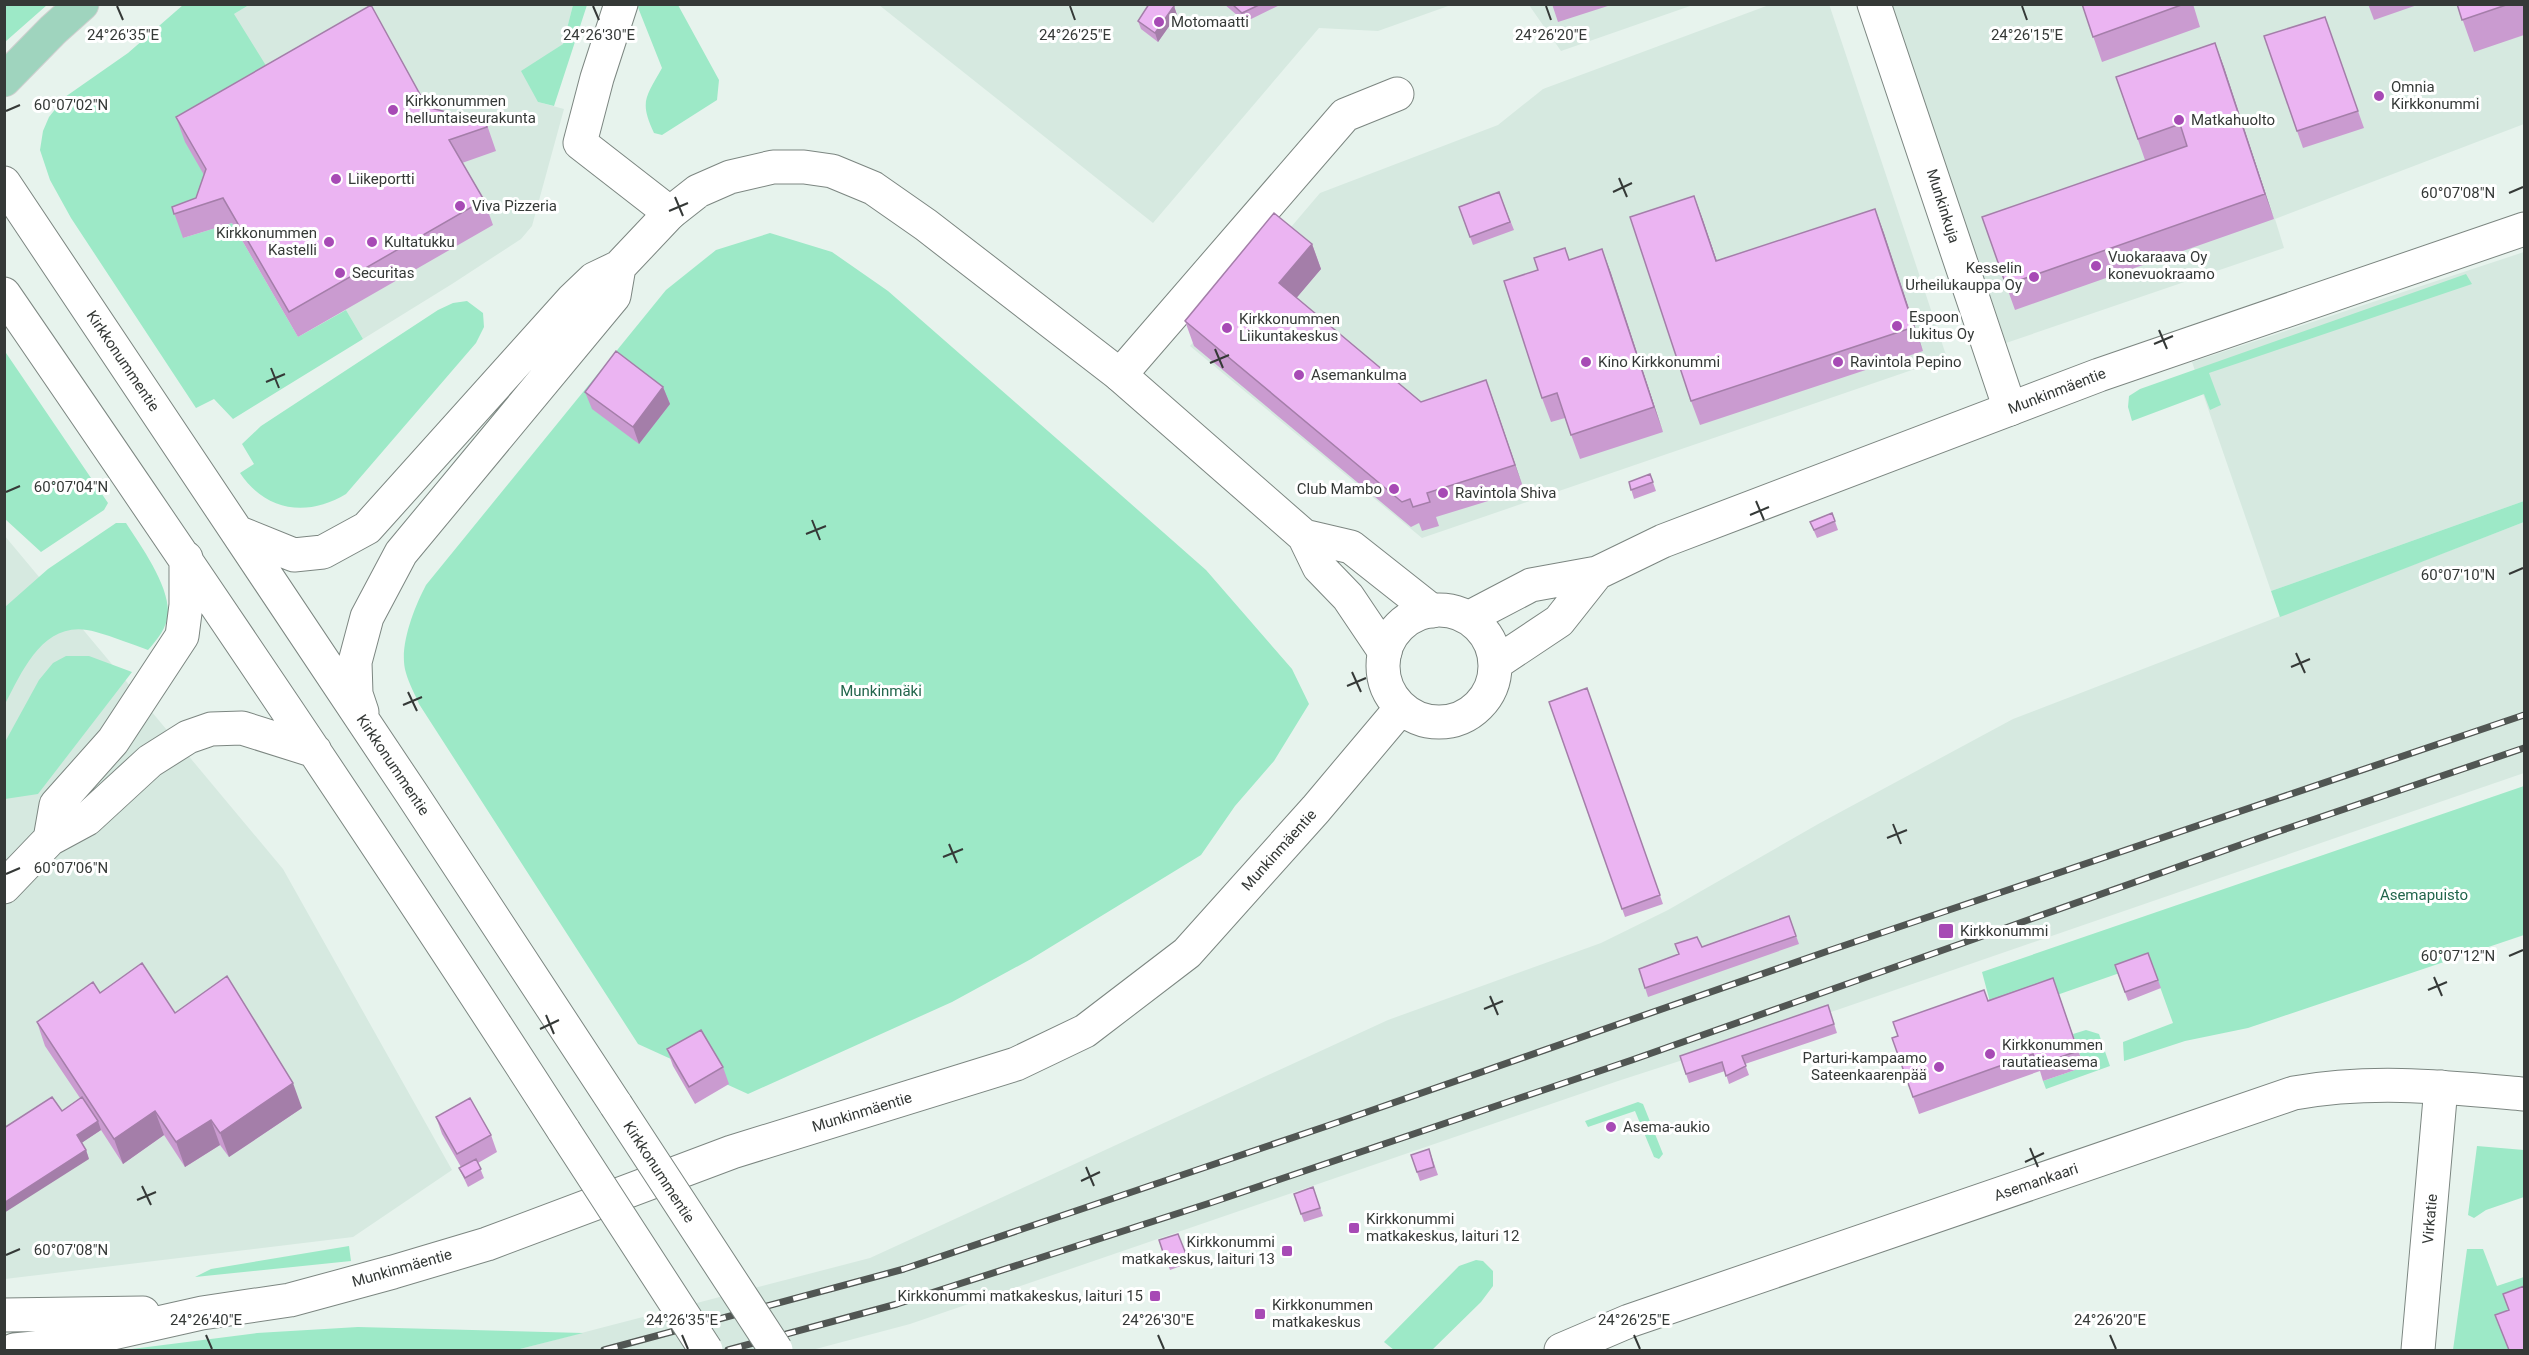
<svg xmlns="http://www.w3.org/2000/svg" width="2529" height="1355" font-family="Roboto,sans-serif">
	<rect width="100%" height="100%" fill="#e7f3ed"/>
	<path fill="#d6e9e0" d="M1829 4 1947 358 1422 538 1190 346 1320 193 1498 125 1543 89 1769 5Z
		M249 5H573L563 44 551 52 538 102 564 109 532 226 521 239 452 284 363 339 346 310 298 337 232 223 183 238 185 142 234 14Z
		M879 5H1451L1378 31 1319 28 1153 223Z
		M1529 5H1693L1561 51Z
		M1892 5H2524V124L2275 219 2284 248 2006 343Z
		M2524 252V501L2271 591 2192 362Z
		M2524 522V773L1837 1010 1618 1081 910 1324 812 1350H516L870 1258 1388 1020 1601 943 1668 910 1820 823 2013 719Z
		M4 535 283 869 452 1170 353 1237 5 1279Z"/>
	<path fill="#9de9c7" d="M5 4H47V5L5 42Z
		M183 5H249L234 14 278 85 215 194 183 238 232 223 298 337 346 310 363 339 233 419 214 399 196 408 71 218 50 180 40 150 43 131 49 117 65 97 128 53Z
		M573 5H587L554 106 538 102 521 71 563 44Z
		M637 5H678L719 80 717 100 662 135 654 133C639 101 646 97 662 68Z
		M770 233 832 252 888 291 1113 488 1206 570 1292 669 1309 704 1274 761 1235 806 1201 855 1031 959 952 1002 748 1094 638 1044 419 704C415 694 409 684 406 673 398 648 414 608 426 585L666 290 716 250Z
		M2466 274 2472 284 2209 373 2221 405 2210 410 2204 394 2132 421 2128 407 2129 396 2140 389Z
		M467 301 483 313 484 327 476 343 346 494C308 517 266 512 240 473L254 464 242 444 261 426 438 310 453 303Z
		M4 350 108 503 104 510 41 552 5 519Z
		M2524 501V522L2280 617 2271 591Z
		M116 523H126C141 546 169 585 168 613 167 628 157 640 148 650 131 644 114 637 96 632 45 617 24 668 5 704V607L48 569Z
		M66 656H89L132 672 38 794 5 799V742L39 680 53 663Z
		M2524 786V935L2248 1028 2185 1041 2124 1061 2123 1042 2173 1023 2151 962 1994 1017 1982 972Z
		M2086 1030 2099 1034 2110 1066 2046 1089 2043 1081 2084 1067 2073 1034Z
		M1638 1102 1643 1104 1663 1154 1659 1159 1654 1157 1635 1111 1588 1127 1585 1121Z
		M2477 1146 2524 1150V1197L2486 1210 2474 1218 2468 1215Z
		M349 1246 351 1261 195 1277 211 1269Z
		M2467 1249H2483L2497 1286 2524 1277V1350H2453Z
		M1476 1260 1483 1261 1493 1271V1286L1481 1302 1432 1350H1394L1384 1342 1459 1266Z
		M358 1327 583 1333 516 1350H124L257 1333Z"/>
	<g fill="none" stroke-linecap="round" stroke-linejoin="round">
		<g stroke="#7c8681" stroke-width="35">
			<path id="minor" d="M621 4 597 78 580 143 670 213
				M1874 4 2010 409
				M1120 375 1345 115 1397 94
				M2418 1350 2441 1087"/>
		</g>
		<g stroke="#7c8681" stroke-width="35">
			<path id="tertiary" d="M1383 666a56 56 0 1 1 112 0a56 56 0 1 1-112 0Z
				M1468 618 1531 585 1597 573 1663 541 2099 375 2524 229
				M1496 663 1559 621 1597 573
				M4 1315 143 1313
				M14 1350 55 1346 202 1313 290 1300 393 1272 487 1244 732 1152 1016 1064 1085 1031 1187 953 1316 809 1401 708
				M1561 1350 1629 1321 2294 1093C2373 1079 2445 1087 2524 1094"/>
		</g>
		<g stroke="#7c8681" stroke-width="35">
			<path id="secondary" d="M4 183 412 794 616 1105
				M4 294C194 571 382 848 564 1131
				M237 532 294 555 323 552 367 528 572 300 594 279 619 267 670 213 698 191 730 177 773 167H804L832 171 873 188 926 225 1120 375 1304 536 1319 567 1348 597 1385 652
				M1304 536 1351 547 1432 611
				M362 712 356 694 355 662 367 617 401 553 614 296 619 267
				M50 839 56 805 113 741 182 636 186 605V558
				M4 887 50 839 87 819 150 761 188 737 211 729 242 728 315 751"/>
		</g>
		<g stroke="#cfcfcf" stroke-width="35">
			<path id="primary" d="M4 80 53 30 82 4"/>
		</g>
		<use href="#minor" stroke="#fff" stroke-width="33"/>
		<use href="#tertiary" stroke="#fff" stroke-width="33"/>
		<use href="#secondary" stroke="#fff" stroke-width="33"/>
		<use href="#primary" stroke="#9fd4be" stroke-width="33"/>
		<g stroke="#515653" stroke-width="7">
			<path id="rail" d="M604 1350 904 1269 1327 1126 1828 951 2524 715
				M728 1350 897 1304 1210 1203 1632 1060 2274 833 2524 748"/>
		</g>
		<use href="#rail" stroke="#fff" stroke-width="4.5" stroke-dasharray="14" stroke-linecap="butt"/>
		<g stroke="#7c8681" stroke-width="35" stroke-linecap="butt">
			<path id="secondary-bridge" d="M616 1105 776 1350
				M564 1131 706 1350"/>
		</g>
		<use href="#secondary-bridge" stroke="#fff" stroke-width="33"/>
	</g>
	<path fill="#ca9bd0" d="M1224 4H1282L1245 22Z
		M1552 4H1614L1558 22Z
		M2082 4H2193L2200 27 2102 62Z
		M2368 4H2420L2374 20Z
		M2457 4H2524V35L2474 52Z
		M1174 6 1177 15 1158 42 1141 29 1138 21Z
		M2325 18 2364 128 2303 148 2297 131Z
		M2215 43 2274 219 2015 310 2006 285 2145 160 2116 77Z
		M427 107 486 122 496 151 462 163 484 200 493 225 298 337 232 223 183 238 172 207 196 198 204 175 185 142 176 117Z
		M1499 192 1514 230 1473 245 1459 207Z
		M1694 196 1717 261 1875 209 1923 351 1700 425 1691 401Z
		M1312 244 1321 269 1296 298 1421 402 1486 380 1524 490 1436 517 1439 526 1422 531 1419 523 1411 527 1194 346 1185 321Z
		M1602 249 1663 432 1580 459 1565 418 1551 422 1542 398 1569 260Z
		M663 387 670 404 639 444 592 409 585 392Z
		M1650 474 1656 491 1634 499 1629 482Z
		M1832 513 1838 530 1817 538 1810 522Z
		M1587 688 1663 904 1625 917 1549 702Z
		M1789 916 1799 944 1648 997 1639 969Z
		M2148 953 2161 988 2128 1001 2115 965Z
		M2053 978 2084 1067 2043 1081 2040 1071 1919 1114 1892 1038 1988 1000Z
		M100 993 175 1013 302 1108 229 1157 220 1145 185 1167 164 1135 123 1164 101 1130 81 1143 86 1150 89 1159 62 1111 80 1098 45 1046 37 1022Z
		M1828 1005 1837 1033 1745 1064 1749 1075 1729 1084 1725 1071 1689 1083 1686 1074Z
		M667 1049 723 1067 729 1084 695 1104 673 1066Z
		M436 1117 491 1135 497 1152 478 1163 484 1178 468 1187 459 1168 461 1167 442 1134Z
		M1429 1149 1438 1175 1420 1181 1411 1155Z
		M1313 1187 1323 1216 1304 1222 1294 1194Z
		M1178 1234 1189 1263 1170 1270 1159 1240Z"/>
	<path fill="#a47ea9" d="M1174 6 1177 15 1158 42 1155 33Z
		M2215 43 2224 67 2274 219 2265 194Z
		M1694 196 1703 220 1725 285 1716 261Z
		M1875 209 1884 233 1923 351 1914 327Z
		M1312 244 1321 269 1288 308 1279 283Z
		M1602 249 1611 273 1663 432 1654 407Z
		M1486 380 1495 405 1524 490 1515 465Z
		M663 387 670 404 639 444 633 427Z
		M293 1083 302 1108 229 1157 220 1133Z
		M155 1111 164 1135 123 1164 114 1139Z
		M211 1120 220 1145 185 1167 176 1142Z
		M98 1121 101 1130 80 1144 77 1135Z
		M86 1150 89 1159 4 1213V1203Z"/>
	<path fill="#ebb4f2" stroke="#a47ea9" stroke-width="1.5" d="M1149 4H1172L1174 6 1155 33 1138 21Z
		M1232 4H1261L1242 13Z
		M2082 4H2184L2093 37Z
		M2457 4H2509L2462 20Z
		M371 5 427 107 486 122 487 127 449 140 484 200 289 312 223 198 174 214 172 207 196 198 206 169 176 117Z
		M2325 17 2358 111 2297 131 2264 36Z
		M2215 43 2265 194 2006 285 1982 217 2187 146 2180 124 2138 139 2116 77Z
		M1499 192 1510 222 1470 237 1459 207Z
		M1694 196 1716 261 1875 209 1914 327 1691 401 1630 217Z
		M1274 213 1312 244 1279 283 1421 402 1486 380 1515 465 1427 493 1430 502 1413 507 1410 499 1402 502 1185 321Z
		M1565 248 1569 260 1602 249 1654 407 1571 435 1557 393 1542 398 1504 281 1538 270 1534 258Z
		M616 351 663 387 633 427 585 392Z
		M1650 474 1653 482 1631 490 1629 482Z
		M1832 513 1835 521 1814 530 1810 522Z
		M1587 688 1660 895 1622 909 1549 702Z
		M1789 916 1796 936 1645 988 1639 969 1679 954 1675 944 1697 937 1702 947Z
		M2148 953 2158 980 2125 992 2115 965Z
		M142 963 175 1013 227 976 293 1083 220 1133 211 1120 176 1142 155 1111 114 1139 37 1022 93 982 100 993Z
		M2053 978 2078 1051 2037 1065 2033 1054 1913 1097 1892 1038 1898 1036 1893 1022 1984 990 1988 1001Z
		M1828 1005 1834 1024 1742 1056 1746 1066 1726 1076 1722 1062 1686 1074 1680 1056Z
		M701 1030 723 1067 689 1087 667 1049Z
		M52 1097 62 1111 82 1097 98 1121 77 1135 86 1150 4 1203V1128Z
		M470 1098 491 1135 457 1154 436 1117Z
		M1429 1149 1434 1167 1417 1172 1411 1155Z
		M476 1159 481 1169 465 1178 459 1168Z
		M1313 1187 1320 1208 1301 1214 1294 1194Z
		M1178 1234 1186 1254 1166 1261 1159 1240Z
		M2524 1286V1350H2509L2495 1315 2509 1310 2503 1294Z"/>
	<path fill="none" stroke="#353937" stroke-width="2" d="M117 6 123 20M593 6 599 20M1070 6 1075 20M1546 6 1551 20M2022 6 2027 20M6 111 20 105M1619 178 1627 197M1613 192 1632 183M2509 193 2523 187M675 197 683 216M669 211 688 203M2159 330 2167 349M2154 344 2173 336M1215 349 1223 368M1210 363 1229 355M271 368 279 388M266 382 285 374M6 492 20 486M1756 501 1764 520M1750 515 1769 507M812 520 820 540M806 534 826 526M2509 574 2523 568M2296 653 2305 673M2291 667 2310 659M1352 672 1361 692M1347 686 1366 678M408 692 417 711M403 705 422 697M1893 824 1901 844M1887 838 1907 830M949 844 957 863M943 857 963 849M6 874 20 868M2509 956 2523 950M2434 977 2442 996M2428 990 2447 982M1490 996 1498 1015M1484 1009 1503 1001M546 1015 554 1034M540 1029 559 1020M2030 1148 2038 1167M2025 1162 2044 1153M1086 1167 1094 1186M1081 1181 1100 1172M142 1186 151 1205M137 1200 156 1192M6 1255 20 1249M206 1335 212 1349M682 1335 688 1349M1158 1335 1164 1349M1634 1335 1640 1349M2110 1335 2116 1349"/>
	<g fill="#a74ab5" stroke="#fff" stroke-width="2">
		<circle cx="1159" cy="22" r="6"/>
		<circle cx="2379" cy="96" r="6"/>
		<circle cx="393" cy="110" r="6"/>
		<circle cx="2179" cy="120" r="6"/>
		<circle cx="336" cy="179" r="6"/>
		<circle cx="460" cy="206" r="6"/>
		<circle cx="329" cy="242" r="6"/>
		<circle cx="372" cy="242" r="6"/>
		<circle cx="2096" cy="266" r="6"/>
		<circle cx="340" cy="273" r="6"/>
		<circle cx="2034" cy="277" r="6"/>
		<circle cx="1897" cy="326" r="6"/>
		<circle cx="1227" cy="328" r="6"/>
		<circle cx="1586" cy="362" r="6"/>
		<circle cx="1838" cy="362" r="6"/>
		<circle cx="1299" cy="375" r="6"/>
		<circle cx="1394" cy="489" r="6"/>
		<circle cx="1443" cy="493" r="6"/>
		<rect x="1938" y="923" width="16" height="16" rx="3"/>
		<circle cx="1990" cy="1054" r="6"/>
		<circle cx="1939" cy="1067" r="6"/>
		<circle cx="1611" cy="1127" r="6"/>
		<rect x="1348" y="1222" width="12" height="12" rx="3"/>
		<rect x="1281" y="1245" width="12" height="12" rx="3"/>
		<rect x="1149" y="1290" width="12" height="12" rx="3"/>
		<rect x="1254" y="1308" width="12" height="12" rx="3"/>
	</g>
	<g text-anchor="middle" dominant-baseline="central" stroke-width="6" stroke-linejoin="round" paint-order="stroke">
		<g font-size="15" fill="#353937" stroke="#fff" text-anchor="start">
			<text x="1171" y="22">Motomaatti</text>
			<text x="2391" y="87">Omnia<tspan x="2391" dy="17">Kirkkonummi</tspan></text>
			<text x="405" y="101">Kirkkonummen<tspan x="405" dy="17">helluntaiseurakunta</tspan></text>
			<text x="2191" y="120">Matkahuolto</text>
			<text x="348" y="179">Liikeportti</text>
			<text x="472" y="206">Viva Pizzeria</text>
			<text x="317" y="233" text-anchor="end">Kirkkonummen<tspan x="317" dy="17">Kastelli</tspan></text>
			<text x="384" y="242">Kultatukku</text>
			<text x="2108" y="257">Vuokaraava Oy<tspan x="2108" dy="17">konevuokraamo</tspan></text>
			<text x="2022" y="268" text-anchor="end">Kesselin<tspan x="2022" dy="17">Urheilukauppa Oy</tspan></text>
			<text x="352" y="273">Securitas</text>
			<text x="1909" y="317">Espoon<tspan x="1909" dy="17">lukitus Oy</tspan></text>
			<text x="1239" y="319">Kirkkonummen<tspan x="1239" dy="17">Liikuntakeskus</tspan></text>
			<text x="1598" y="362">Kino Kirkkonummi</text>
			<text x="1850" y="362">Ravintola Pepino</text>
			<text x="1311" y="375">Asemankulma</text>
			<text x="1382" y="489" text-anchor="end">Club Mambo</text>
			<text x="1455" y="493">Ravintola Shiva</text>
			<text x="1960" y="931">Kirkkonummi</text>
			<text x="2002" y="1045">Kirkkonummen<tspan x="2002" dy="17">rautatieasema</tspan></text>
			<text x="1927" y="1058" text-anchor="end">Parturi-kampaamo<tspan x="1927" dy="17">Sateenkaarenpää</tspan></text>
			<text x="1623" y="1127">Asema-aukio</text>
			<text x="1366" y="1219">Kirkkonummi<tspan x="1366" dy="17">matkakeskus, laituri 12</tspan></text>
			<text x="1275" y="1242" text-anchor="end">Kirkkonummi<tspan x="1275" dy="17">matkakeskus, laituri 13</tspan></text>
			<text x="1143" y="1296" text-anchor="end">Kirkkonummi matkakeskus, laituri 15</text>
			<text x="1272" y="1305">Kirkkonummen<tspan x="1272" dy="17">matkakeskus</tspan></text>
		</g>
		<g font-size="15" fill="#353937" stroke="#fff">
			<text transform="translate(1943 206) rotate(72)">Munkinkuja</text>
			<text transform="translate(123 361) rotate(56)">Kirkkonummentie</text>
			<text transform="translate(2057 391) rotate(-21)">Munkinmäentie</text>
			<text transform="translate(393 765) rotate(56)">Kirkkonummentie</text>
			<text transform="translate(1279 850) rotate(-48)">Munkinmäentie</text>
			<text transform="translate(862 1112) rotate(-17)">Munkinmäentie</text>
			<text transform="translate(659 1172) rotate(57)">Kirkkonummentie</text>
			<text transform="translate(2036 1182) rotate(-19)">Asemankaari</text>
			<text transform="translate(2430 1219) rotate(-85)">Virkatie</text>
			<text transform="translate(402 1268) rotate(-16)">Munkinmäentie</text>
		</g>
		<g font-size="15" fill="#21654b" stroke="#fff">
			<text x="881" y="691">Munkinmäki</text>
			<text x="2424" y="895">Asemapuisto</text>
		</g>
	</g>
	<g font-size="15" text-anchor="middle" fill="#353937" stroke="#fff" stroke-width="6" stroke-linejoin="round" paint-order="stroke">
		<text x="123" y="40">24°26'35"E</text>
		<text x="599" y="40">24°26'30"E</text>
		<text x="1075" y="40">24°26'25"E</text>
		<text x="1551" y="40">24°26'20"E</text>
		<text x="2027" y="40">24°26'15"E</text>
		<text x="71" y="110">60°07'02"N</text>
		<text x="2458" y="198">60°07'08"N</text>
		<text x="71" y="492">60°07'04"N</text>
		<text x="2458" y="580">60°07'10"N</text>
		<text x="71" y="873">60°07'06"N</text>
		<text x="2458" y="961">60°07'12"N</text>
		<text x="71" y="1255">60°07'08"N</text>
		<text x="206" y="1325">24°26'40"E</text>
		<text x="682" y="1325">24°26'35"E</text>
		<text x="1158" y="1325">24°26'30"E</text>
		<text x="1634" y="1325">24°26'25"E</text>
		<text x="2110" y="1325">24°26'20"E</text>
	</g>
	<rect width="2529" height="1355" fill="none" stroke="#353937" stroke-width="12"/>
</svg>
